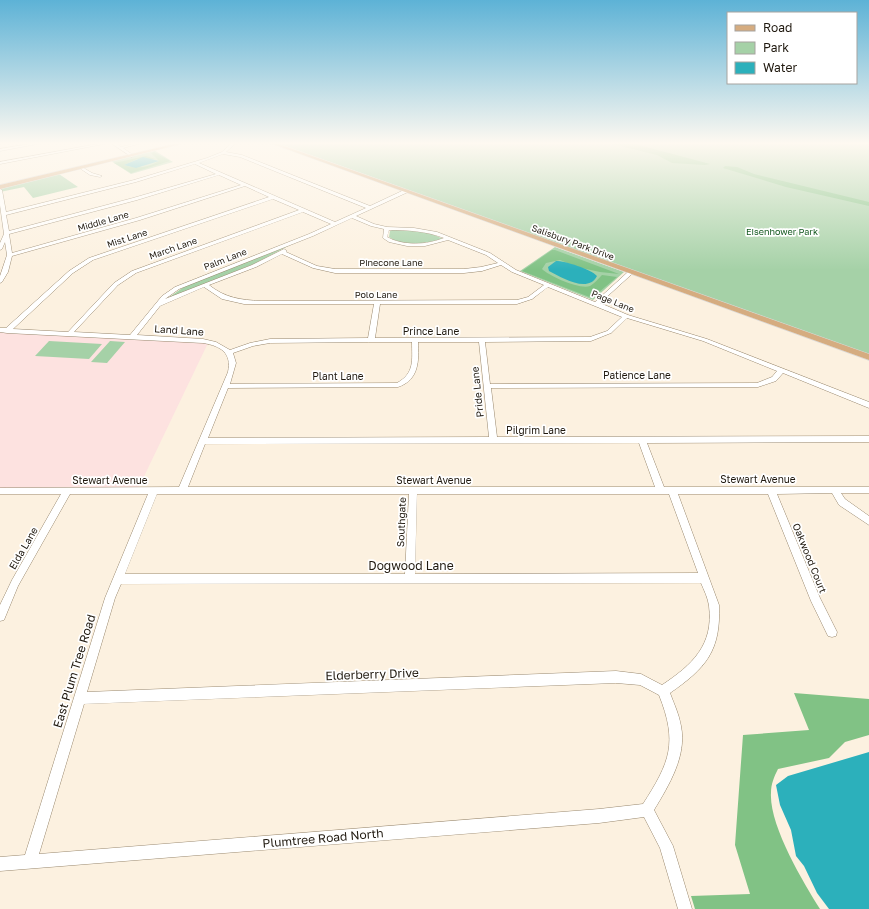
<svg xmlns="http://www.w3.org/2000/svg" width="869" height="909" font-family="'Golos Text',sans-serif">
	<rect width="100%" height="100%" fill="#fcf1e0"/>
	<path fill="#fde2e0" d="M0 331 208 343 138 489H0Z"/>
	<path fill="#a5d1a7" d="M277 143H869V355Z
		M154 150 173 162 131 174 111 161Z
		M59 174 78 187 33 198 24 187 0 192V187Z
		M392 230C409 230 427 230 443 239 428 243 402 247 389 237L390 231Z
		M292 244 254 264 168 298 188 284Z
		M555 247 624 272 593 300 520 271Z
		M49 341 102 344 89 359 35 356Z
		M110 341 125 342 107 363 91 362Z"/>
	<path fill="#81c285" d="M608 143H627L639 145 710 164 705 165 672 163 657 155Z
		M154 152 170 161 131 173 114 163 146 156 155 159H137L124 165C135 169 148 168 159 161L151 153Z
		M725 166 737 167 754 174 869 202V206L786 187 723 168Z
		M552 250H555L619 274 600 272 577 267 560 260 546 263 542 269C549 276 580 290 590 286 594 284 599 278 602 275L617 277 592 298 522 271Z
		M794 693 869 699V735L845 742 829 758 778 769C774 777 771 784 771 793 769 825 803 882 820 909H695L691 896 750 894 735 845 743 735 809 730Z"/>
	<path fill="#2cb0bb" d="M143 157 159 161 136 168 124 165Z
		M556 261C565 261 591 269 597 276 588 294 561 277 549 271L548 267Z
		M869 752V909H829L817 893 804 866 796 856 791 830 780 805 776 785 788 776Z"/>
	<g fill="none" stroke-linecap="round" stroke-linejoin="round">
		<g stroke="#99886e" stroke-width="1">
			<path id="minor" d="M35 143H42L0 151V149Z
				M103 143H109L0 164V162Z
				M111 143H115L121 147 137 143H142L123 148 133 155 132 157Z
				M232 143H236L226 152 242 155 370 206 404 190H408V192L356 216 374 224 387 227 414 228 437 232 490 253 516 270 595 302 629 271H633V273L600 303 628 315 707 339 869 402V408L783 373 776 381 758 387 491 388 497 437 869 436V442L647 443 664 487H869V493H841L845 499 869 516V525L839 505 832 493 777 494 820 598 837 632 836 636 832 637 828 636 811 601 768 494H678L719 605C721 651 706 668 670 693 674 704 679 714 681 726 687 756 669 785 654 810L673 846 692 909H678L660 848 644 817 599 823 0 871V857L25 855 105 598 148 494H70L18 586 4 620 0 621V605L12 580 61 494H0V488L179 487 228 372C232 353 221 346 203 343L7 333 0 332V328H6L69 271 89 258 269 197 245 186 140 220 12 256 8 272 2 282 0 283V276L7 255 5 242 2 249 0 250V243L4 234 0 205V189L2 190 6 212 134 180 207 158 222 152ZM223 154 240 157 366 208 335 222 199 163ZM195 164 216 174 133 198 9 231 6 215 136 182ZM219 175 241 185 136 218 12 253 9 234 137 200ZM273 199 299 210 132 271 114 283 68 332 13 329 73 273 93 260ZM303 212 331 224 309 234 175 287 162 296 130 335 74 332 118 285 136 273ZM352 218 371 226 384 229 383 238 389 242 407 246H425L448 240 486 255 498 263 481 267 464 269H335L317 266 286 252 287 251 284 249 252 265 165 299 179 289 313 236ZM389 230C408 230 426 231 444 238 427 245 403 246 387 237ZM282 254 313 268 335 273H464L482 271 501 265 512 272 544 285 528 297 517 300 261 301C241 300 225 298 209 285L256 267ZM204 287 222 299 244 304H374L368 338 270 339 250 343 230 350 216 342 203 339 137 335 160 306ZM548 287 622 317 607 331 590 337 375 338 380 304H517L532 299ZM627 318 703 341 777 371 772 377 757 383 490 384 485 342 591 341 611 333ZM369 342H412C412 360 415 373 397 383L230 384 236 363 233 353 253 346 270 343ZM418 342H479L489 437 208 438 228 388 398 387C419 380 419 361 418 342ZM639 443 655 487H188L205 444ZM157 494H409L405 574H125ZM417 494H669L698 573 415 574ZM701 583C704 590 708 598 709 606 714 645 692 665 662 685L641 674 616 671 87 692 115 598 121 584ZM616 683 640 685 659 695C678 743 670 762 643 804L599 809 39 854 84 704Z
				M82 167 92 173 102 176 100 177 90 175 81 169Z"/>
		</g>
		<g stroke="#dbdad9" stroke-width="1">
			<path id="major" d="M178 143H185L0 189V185Z
				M270 143H276L869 354V360Z"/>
		</g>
		<use href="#minor" fill="#fff" fill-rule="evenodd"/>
		<use href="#major" fill="#d5ac80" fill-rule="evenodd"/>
	</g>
	<linearGradient id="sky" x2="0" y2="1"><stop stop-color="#5db2d6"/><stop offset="0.53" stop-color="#fef9f1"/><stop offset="1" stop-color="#fef9f1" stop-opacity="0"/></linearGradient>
	<rect width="869" height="270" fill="url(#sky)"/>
	<g text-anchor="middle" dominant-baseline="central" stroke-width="3.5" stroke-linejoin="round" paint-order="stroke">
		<g font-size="9" fill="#20190f" stroke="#fff">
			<text transform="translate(103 221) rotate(-16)">Middle Lane</text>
			<text transform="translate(127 238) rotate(-18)">Mist Lane</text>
			<text transform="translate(573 242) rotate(20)">Salisbury Park Drive</text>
			<text transform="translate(173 248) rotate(-19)">March Lane</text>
			<text transform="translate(225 259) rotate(-21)">Palm Lane</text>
			<text x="391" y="262">Pinecone Lane</text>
			<text x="376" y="294">Polo Lane</text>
			<text transform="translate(613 301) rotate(22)">Page Lane</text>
		</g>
		<g font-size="9" fill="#155920" stroke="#fff">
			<text x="782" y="231">Eisenhower Park</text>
		</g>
		<g font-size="10" fill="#20190f" stroke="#fff">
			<text transform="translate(179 330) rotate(4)">Land Lane</text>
			<text x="431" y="331">Prince Lane</text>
			<text x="637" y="375">Patience Lane</text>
			<text x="338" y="376">Plant Lane</text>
			<text transform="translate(477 392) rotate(-96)">Pride Lane</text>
			<text x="536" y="430">Pilgrim Lane</text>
			<text x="758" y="479">Stewart Avenue</text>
			<text x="110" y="480">Stewart Avenue</text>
			<text x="434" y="480">Stewart Avenue</text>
			<text transform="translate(401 522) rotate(-88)">Southgate</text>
			<text transform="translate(23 548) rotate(-60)">Elda Lane</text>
			<text transform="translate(810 558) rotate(68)">Oakwood Court</text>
		</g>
		<g font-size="12" fill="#20190f" stroke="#fff">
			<text x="411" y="565">Dogwood Lane</text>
			<text transform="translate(74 671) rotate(-73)">East Plum Tree Road</text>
			<text transform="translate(372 674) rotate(-2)">Elderberry Drive</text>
			<text transform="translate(323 838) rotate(-5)">Plumtree Road North</text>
		</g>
	</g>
	<rect x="727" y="12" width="130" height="72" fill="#ffffff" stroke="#a6a39f"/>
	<rect x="735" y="25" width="20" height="6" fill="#d5ac80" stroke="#a6a39f"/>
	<text x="763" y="32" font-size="12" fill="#20190f">Road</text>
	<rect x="735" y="42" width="20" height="12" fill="#a5d1a7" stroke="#a6a39f"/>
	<text x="763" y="52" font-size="12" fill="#20190f">Park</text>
	<rect x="735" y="62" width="20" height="12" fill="#2cb0bb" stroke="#a6a39f"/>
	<text x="763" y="72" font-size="12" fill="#20190f">Water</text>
</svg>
